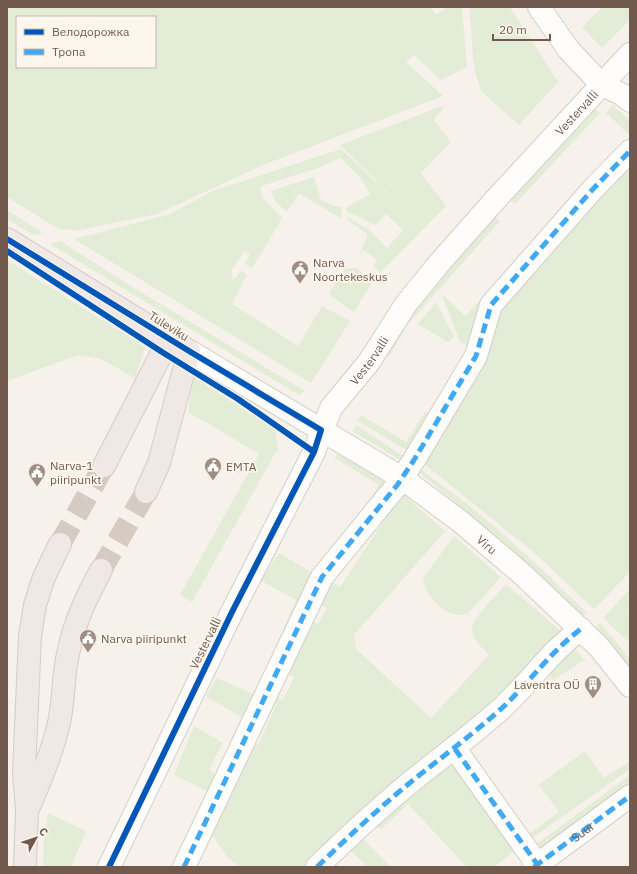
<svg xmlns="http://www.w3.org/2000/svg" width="637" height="874" font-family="'IBM Plex Sans',sans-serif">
	<rect width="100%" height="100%" fill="#f6f1ea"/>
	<path fill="#e3ecd6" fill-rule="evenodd" d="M7 7H430L436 15 447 7H462L467 67 441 80 414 55 406 62 443 96 263 165 157 214 79 230 59 229 7 197ZM17 17H155V67H17Z
		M469 7H510L558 82 519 125 481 91 474 68Z
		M603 7H630V20L602 48 582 27Z
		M445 105 434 120 451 142 421 173 446 206 380 273 373 266 377 260 364 250 360 254 368 234 347 220 348 217 370 231 387 248 403 230 386 214 376 225 346 211 347 207 370 194 361 178 340 158 318 168 261 186 262 197 282 218 252 269 245 263 250 254 244 251 231 272 233 281 241 271 247 275 232 304 298 346 322 306 350 321 311 383 74 239 168 215 213 191 341 149 400 204 340 145Z
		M613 105 630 121V135L606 113Z
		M593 107 600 113 515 204 509 199Z
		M630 160V572L594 609 537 555 422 462 494 310Z
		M314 177 321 200 333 206H341L342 219 299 193 287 212 275 201 271 191Z
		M7 210 43 233 33 235 7 219Z
		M494 216 500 221 408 324 389 357 383 354 410 310Z
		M60 241 134 288 305 391 299 395 50 244Z
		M7 260 145 347 135 378 101 359 78 355 7 381Z
		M357 268 372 283 354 312 329 294 344 269Z
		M441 293 465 316 481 299 488 303 471 349 460 341Z
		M436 302 454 337 448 342 418 324Z
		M192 376 275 430 278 448 192 602 180 595 259 454 206 422 188 413Z
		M425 412 434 416 408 451 358 421 361 415 406 442Z
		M356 425 403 456 400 460 352 431Z
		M341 453 391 484 362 514 379 485 335 458 337 454Z
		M420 469C435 481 452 492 467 504 509 538 548 575 587 613L582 616 507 547 418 471Z
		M402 493 445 531 354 635 356 649 431 718 489 655C484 649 473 640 472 632 470 619 498 594 506 584L563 633 505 695 313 867H241L227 857 209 830 249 744 258 745 276 705 274 697 283 700 294 677 283 671 307 619 318 624 327 608 315 602 329 580 340 587Z
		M454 536 501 577 467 614C445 619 426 597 423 578Z
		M279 553 313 573 237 740 232 738 243 718 206 696 217 678 255 695 296 600 260 580Z
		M630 589V612L628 613 630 616V643L603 618Z
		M600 623 630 659V672L596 626Z
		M574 647 584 660 553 680 550 674 551 669Z
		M194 726 223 743 209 769 220 780 209 792 174 775Z
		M585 751 604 778 630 761V769L532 838 529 834 559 812 539 785Z
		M452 757 517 849 494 867H467L408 804 381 829 372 823Z
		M630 775V783L538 852 534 846 538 843Z
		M48 813 86 831 71 867H43L44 840Z
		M361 837 391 867H368L350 850 342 859 339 857Z"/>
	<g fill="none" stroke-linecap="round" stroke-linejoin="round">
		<path stroke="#d5cbc3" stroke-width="22" stroke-dasharray="22 11" stroke-linecap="butt" d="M60 544 104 466
			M101 570 146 492"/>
		<g stroke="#d5cec9" stroke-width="24">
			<g id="minor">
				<path d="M539 7 568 49 601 84 623 95 630 101"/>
				<path id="s1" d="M189 351 402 478 461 522 522 574 599 647 630 686"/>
				<path d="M455 749 537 864"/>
				<path id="s2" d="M109 867 232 612 314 452 331 408 369 362 406 304 441 261 496 199 630 54"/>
				<path d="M184 867 322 577 398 484 414 460 476 356 491 305 593 189 630 151"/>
				<path d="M317 867C348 837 379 808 412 781 442 757 473 734 502 708 529 683 551 651 581 629"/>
				<path id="s3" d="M534 867 630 796"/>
			</g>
		</g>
		<g stroke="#d4ccc7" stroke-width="24">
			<path id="highway" d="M7 239 189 351 159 463 146 492
				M104 466 169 339
				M28 809C40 781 52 753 59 723 64 700 63 676 68 654 74 623 87 596 101 570
				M25 867 27 810 24 772 30 636 35 605 44 577 60 544"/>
		</g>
		<use href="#minor" stroke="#fefdfc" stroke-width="22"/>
		<use href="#highway" stroke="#f0e8e5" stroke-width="22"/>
		<path stroke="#3fa9f5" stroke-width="5" stroke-dasharray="10 5" stroke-linecap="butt" d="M455 749 537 864
			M184 867 322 577 398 484 414 460 476 356 491 305 593 189 630 151
			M317 867C348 837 379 808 412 781 442 757 473 734 502 708 529 683 551 651 581 629
			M534 867 630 796"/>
		<g stroke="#fdf6ec" stroke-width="8">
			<path id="cycleway" d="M7 239 189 351 321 430 314 452 232 612 109 867
				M7 251 162 352 238 399 314 452"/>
		</g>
		<use href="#cycleway" stroke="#0057b8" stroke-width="6"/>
	</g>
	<defs>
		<g id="civic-pin" transform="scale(0.9)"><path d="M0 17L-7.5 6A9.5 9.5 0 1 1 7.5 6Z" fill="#a08e84" stroke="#fdf6ec"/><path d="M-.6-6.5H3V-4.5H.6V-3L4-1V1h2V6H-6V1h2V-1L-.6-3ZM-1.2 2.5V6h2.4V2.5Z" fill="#fff"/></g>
		<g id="building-pin" transform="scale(0.9)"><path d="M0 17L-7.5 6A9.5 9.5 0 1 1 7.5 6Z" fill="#a08e84" stroke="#fdf6ec"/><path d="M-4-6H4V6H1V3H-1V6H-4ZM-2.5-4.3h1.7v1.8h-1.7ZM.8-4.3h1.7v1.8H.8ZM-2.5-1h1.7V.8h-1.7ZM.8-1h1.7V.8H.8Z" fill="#fff"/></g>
	</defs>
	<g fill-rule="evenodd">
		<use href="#civic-pin" x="300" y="269"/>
		<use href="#civic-pin" x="213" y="466"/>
		<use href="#civic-pin" x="37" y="472"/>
		<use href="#civic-pin" x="88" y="638"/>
		<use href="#building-pin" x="593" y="684"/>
	</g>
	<g text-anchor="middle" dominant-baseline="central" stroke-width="3.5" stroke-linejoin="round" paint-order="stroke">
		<g font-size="12" fill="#71594d" stroke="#fdf6ec">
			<text stroke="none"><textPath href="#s2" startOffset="895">Vestervalli</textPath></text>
			<text transform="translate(169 326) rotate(32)">Tuleviku</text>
			<text stroke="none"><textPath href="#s2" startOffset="571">Vestervalli</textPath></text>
			<text stroke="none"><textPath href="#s1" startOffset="356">Viru</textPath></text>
			<text transform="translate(205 643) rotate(-64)">Vestervalli</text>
			<text stroke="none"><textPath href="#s3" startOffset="60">Suur</textPath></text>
		</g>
		<g font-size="12" fill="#71594d" stroke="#fdf6ec" text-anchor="start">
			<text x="313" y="262">Narva<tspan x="313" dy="14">Noortekeskus</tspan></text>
			<text x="50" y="465">Narva-1<tspan x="50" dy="14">piiripunkt</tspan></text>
			<text x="226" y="466">EMTA</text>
			<text x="101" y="638">Narva piiripunkt</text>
			<text x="580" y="684" text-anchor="end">Laventra OÜ</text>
		</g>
	</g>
	<rect width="637" height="874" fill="none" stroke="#71594d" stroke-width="16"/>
	<rect x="16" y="16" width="140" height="52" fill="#fdf6ec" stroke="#c5b7ac"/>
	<rect x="24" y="29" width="20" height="6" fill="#0057b8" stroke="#c5b7ac"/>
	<text x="52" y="36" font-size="12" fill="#71594d">Велодорожка</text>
	<rect x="24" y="49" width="20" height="6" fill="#3fa9f5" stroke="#c5b7ac"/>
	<text x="52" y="56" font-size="12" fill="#71594d">Тропа</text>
	<g transform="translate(36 838) rotate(50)" stroke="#fdf6ec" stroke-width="3" paint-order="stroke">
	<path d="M0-3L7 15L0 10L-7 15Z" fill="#71594d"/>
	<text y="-6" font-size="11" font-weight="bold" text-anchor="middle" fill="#71594d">С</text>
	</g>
	<path d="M493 34v6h57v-6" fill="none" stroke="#71594d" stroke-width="2"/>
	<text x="499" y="34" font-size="12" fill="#71594d" stroke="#fdf6ec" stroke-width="3" paint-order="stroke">20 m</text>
</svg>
